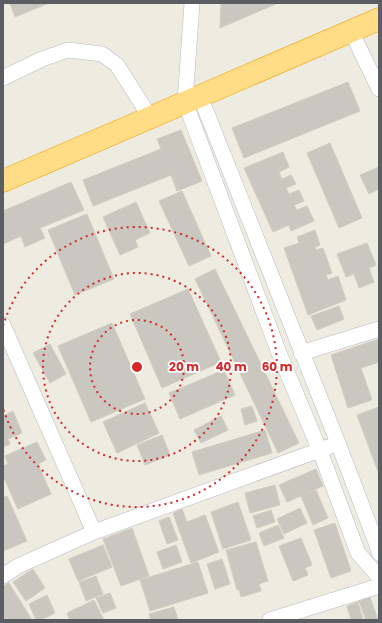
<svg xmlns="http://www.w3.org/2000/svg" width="382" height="623" font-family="Poppins,sans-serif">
	<rect width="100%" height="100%" fill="#eeebe1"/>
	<path fill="#cac7c0" stroke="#d2ccbf" d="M10 3H49L15 17Z
		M221 3H278L220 28Z
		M348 82 360 111 244 158 232 128Z
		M181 130 202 181 177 191 171 175 93 206 83 180 161 149 157 139Z
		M330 143 362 218 339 228 307 153Z
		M283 152 289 167 279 172 282 179 291 175 296 184 286 188 289 194 299 190 304 201 294 205 297 210 307 206 314 221 291 231 289 225 273 232 244 168Z
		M379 167V189L369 194 360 175Z
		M71 182 84 210 40 228 45 238 25 247 21 236 3 244V211Z
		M182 191 211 256 189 266 159 201Z
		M136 202 150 233 135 240 138 247 120 255 103 217Z
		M87 214 114 279 75 295 48 230Z
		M315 230 320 245 315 247 316 250 323 248 332 273 326 275 328 280 338 276 346 300 308 315 284 248 299 243 297 237Z
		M367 243 376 265 369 268 374 282 359 288 354 274 346 277 337 254Z
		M215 269 299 443 278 453 195 279Z
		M188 289 221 362 162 388 130 314Z
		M339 306 344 319 317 330 311 316Z
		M112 323 145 399 91 422 58 346Z
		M379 339V362L361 368 372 400 348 408 331 355Z
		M50 344 66 374 50 383 33 353Z
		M224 370 235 395 180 419 169 393Z
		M145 403 159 433 117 453 103 422Z
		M252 406 257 421 245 425 241 409Z
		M379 407V474L357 415Z
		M13 411 22 433 8 439 10 444 3 447V416Z
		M221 416 228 430 201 443 194 430Z
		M265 430 272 453 199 475 192 452Z
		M162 435 170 455 145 465 137 445Z
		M37 442 46 460 38 464 51 494 18 509 3 476V466L8 464 5 456Z
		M316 469 323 486 287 502 279 485Z
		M275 485 280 505 250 513 245 493Z
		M316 490 328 518 313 525 301 496Z
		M7 496 27 541 3 551V498Z
		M238 502 251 540 223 549 211 512Z
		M300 508 307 523 284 534 277 519Z
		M182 509 187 522 205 515 219 552 191 563 173 513Z
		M271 510 275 522 257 528 253 516Z
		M169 517 178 540 167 544 159 521Z
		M335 523 351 571 331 578 314 530Z
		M278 525 284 538 264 546 259 533Z
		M132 528 149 576 121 586 103 539Z
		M301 538 312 565 305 568 308 575 293 581 279 546Z
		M256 542 268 581 259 584 261 591 241 597 239 589 237 590 226 550Z
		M103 545 112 567 78 581 69 559Z
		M176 545 182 562 163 569 157 552Z
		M222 559 230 584 215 589 207 564Z
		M198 562 208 593 150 611 140 580Z
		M33 569 45 588 26 601 13 582Z
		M96 576 103 594 86 601 79 582Z
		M9 583 32 620H3V586Z
		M110 593 116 608 103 613 96 598Z
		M47 595 55 613 41 620H36L29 604Z
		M370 597 378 620H366L359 601Z
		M94 600 104 620H70L67 613Z
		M358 602 363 620H351L347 606Z
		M174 607 178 620H151L149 614Z"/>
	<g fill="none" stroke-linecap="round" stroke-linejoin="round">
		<g stroke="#b7babf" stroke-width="16">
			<path id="minor" d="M192 3 185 102 279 353 320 451 358 553 379 577
				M351 31 379 89
				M3 78 42 59 68 50 102 54 117 65 150 117
				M200 96 338 443 377 545 379 553
				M3 325 94 532
				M301 353 379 329
				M3 576 18 566 94 532 328 447
				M270 620 379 586"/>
		</g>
		<g stroke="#ef9e00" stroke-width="23">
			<path id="highway" d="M3 181 379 19"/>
		</g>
		<use href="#minor" stroke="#fff" stroke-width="15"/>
		<use href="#highway" stroke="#ffdd87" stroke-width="22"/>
	</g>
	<g fill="none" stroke="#d62828" stroke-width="2" stroke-dasharray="2 4">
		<circle cx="137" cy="367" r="47"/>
		<circle cx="137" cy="367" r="94"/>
		<path d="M3 326A140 140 0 1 1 3 408"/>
	</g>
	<circle cx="137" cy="367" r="6" fill="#d62828" stroke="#fff" stroke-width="2"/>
	<g font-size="12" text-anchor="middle" font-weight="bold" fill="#d62828" stroke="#fff" stroke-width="3.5" stroke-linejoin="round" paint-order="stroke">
		<text x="184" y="371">20 m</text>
		<text x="231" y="371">40 m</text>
		<text x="277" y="371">60 m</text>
	</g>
	<rect width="382" height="623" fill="none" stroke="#5a5e63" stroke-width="8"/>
</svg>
